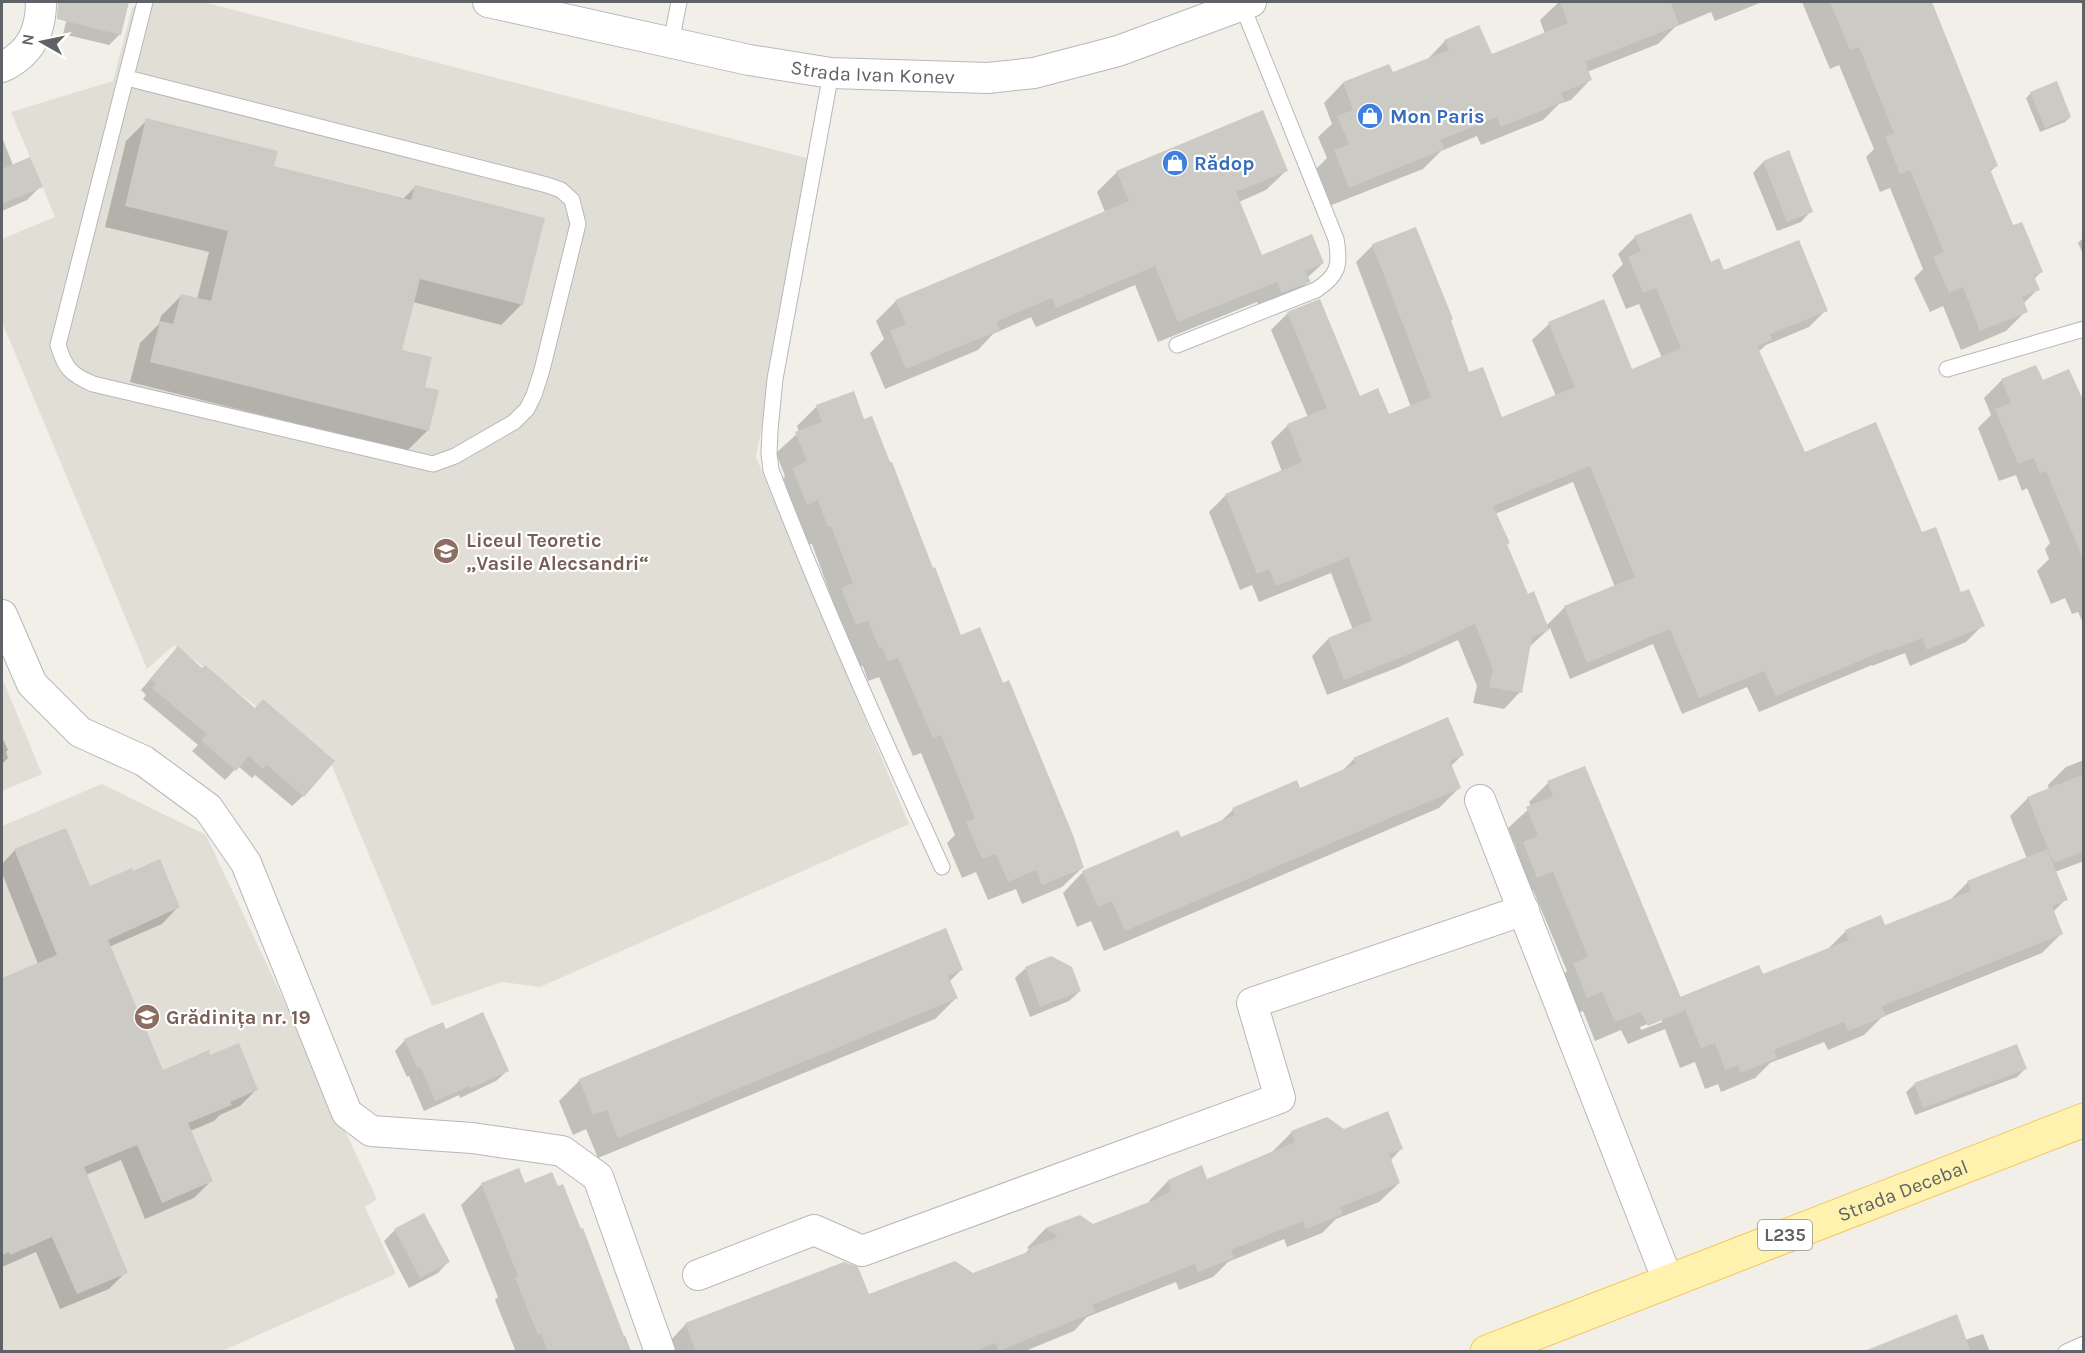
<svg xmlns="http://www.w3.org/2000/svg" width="2085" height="1353" font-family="Karla,sans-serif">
	<rect width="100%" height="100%" fill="#f1efe8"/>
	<path fill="#e1ded6" d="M141 2H203L814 160 756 457 909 824 540 987 502 982 432 1006 330 761 174 645 147 669 2 322V239L55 217 11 112 113 81 132 8Z
		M2 678 42 774 2 791Z
		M102 784 206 835 377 1199 365 1207 396 1274 222 1351 2 1352V826Z"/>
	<path fill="#0003" fill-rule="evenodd" d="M71 2H128L120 34 109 45 63 34Z
		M1559 2H1762L1715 21 1711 12 1675 27 1658 44 1587 72 1590 80 1571 100 1559 104 1543 120 1481 145 1477 136 1441 151 1423 169 1329 206 1315 170 1327 158 1318 137 1332 124 1324 103 1343 83 1388 66 1392 74 1426 61 1445 41 1491 56 1545 34 1540 20Z
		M1802 2H1930L1997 165 1990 172 2013 227 2041 272 2034 279 2038 289 2023 304 2026 311 2006 331 1961 350 1943 306 1930 312 1914 278 1923 269 1890 188 1880 192 1866 157 1874 149 1839 65 1830 69Z
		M2031 93 2070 117 2065 122 2040 132 2026 98Z
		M147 120 272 167 403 199 415 187 522 304 501 325 413 302 400 351 428 430 407 451 130 382 140 343 159 324 161 316 182 295 197 299 209 252 105 227 126 141Z
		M2 137 13 165 41 186 27 200 2 211Z
		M1763 162 1811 211 1801 222 1777 231 1753 173Z
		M1287 170 1266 190 1239 202 1261 257 1323 263 1307 278 1309 281 1289 301 1261 313 1257 302 1158 342 1135 285 1036 327 1031 317 993 334 978 350 885 389 870 353 884 339 876 321 896 301 1105 212 1097 192 1117 172Z
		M1635 237 1710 263 1723 272 1826 310 1809 327 1766 345 1758 352 1804 454 1921 534 1960 594 1983 625 1966 642 1910 666 1905 653 1872 666V665L1759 712 1747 687 1682 714 1653 644 1570 679 1550 628 1528 648 1520 692 1504 709 1473 703 1477 686 1458 640 1399 667 1327 695 1312 656 1328 639 1353 630 1331 573 1259 602 1252 585 1240 590 1209 512 1226 495 1282 472 1271 442 1288 425 1308 417 1271 330 1288 313 1359 398 1389 416 1411 407 1356 262 1373 245 1450 321 1468 374 1501 419 1556 396 1532 340 1549 324 1631 371 1662 358 1639 304 1626 309 1612 275 1623 264 1618 254ZM1573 482 1615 587 1565 607 1546 626 1527 596 1506 546 1508 543 1495 514Z
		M2084 237V256L2078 243Z
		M2002 380 2042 382 2084 406V625L2078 612 2072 614 2065 598 2051 604 2037 571 2049 559 2045 549 2050 543 2027 488 2022 491 2016 475 1999 481 1978 428 1991 415 1984 398Z
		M817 406 863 421 960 637 1082 868 1062 887 1022 904 1016 889 988 900 976 872 962 878 947 843 955 835 921 753 913 756 879 677 868 681 863 666 859 667 849 639 836 644 823 609 832 599 812 544 808 545 773 489 785 476 776 453 799 432 797 426Z
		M167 659 303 796 292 806 255 775 252 778 238 766 225 780 192 751 198 745 143 699 146 695 141 690Z
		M2 737 8 750 6 752 8 758 2 764Z
		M1462 755 1451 766 1460 787 1439 808 1104 951 1091 921 1077 927 1063 893 1083 872 1180 839 1219 823 1233 810 1296 782 1299 790 1340 773 1354 759Z
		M2084 760V861L2055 872 2066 899 2053 912 2062 933 2042 953 1882 1017 1864 1035 1828 1050 1824 1042 1770 1063 1755 1078 1721 1092 1718 1084 1705 1089 1695 1062 1680 1068 1665 1029 1628 1044 1621 1030 1595 1041 1583 1011 1567 1017 1554 984 1567 971 1533 890 1517 896 1504 863 1517 850 1508 828 1531 807 1529 802 1548 783 1680 1000 1762 976 1827 950 1846 931 1884 927 1948 902 1968 882 2027 859 2010 816 2028 798 2049 790 2048 785 2066 767ZM1662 1018V1022L1641 1030 1640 1027Z
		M15 850 89 888 178 907 162 924 109 947 162 1072 210 1057 256 1090 240 1106 220 1115 214 1121 190 1131 211 1181 194 1198 145 1219 121 1160 86 1175 126 1272 109 1289 60 1309 36 1252 2 1267V975L3 979 38 964 2 873V864Z
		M1026 968 1080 991 1069 1001 1030 1017 1015 978Z
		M962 969 949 982 956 998 935 1019 598 1158 586 1129 573 1135 559 1101 580 1080Z
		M445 1031 507 1071 496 1081 460 1098 459 1095 424 1111 409 1076 407 1077 395 1051 405 1040Z
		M2025 1069 2017 1077 1915 1115 1906 1092 1915 1084Z
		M1344 1130 1402 1148 1390 1161 1399 1183 1379 1202 1336 1219 1322 1233 1287 1247 1284 1239 1228 1262 1213 1277 1179 1290 1176 1282 1087 1317 1074 1331 1023 1352H670L667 1344 686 1324 868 1296 973 1275 1024 1255 1029 1249 1027 1248 1045 1229 1080 1216 1093 1225 1150 1203 1149 1201 1168 1181H1207L1272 1152 1292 1132Z
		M482 1184 524 1185 623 1337 625 1336 631 1352H516L495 1300 498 1297 461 1205Z
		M395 1230 448 1262 438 1273 409 1288 384 1241Z
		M1956 1316 1965 1340 1983 1334 1990 1352H1867Z"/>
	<path fill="#cccac5" d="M58 2H129L121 35 57 19Z
		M1560 2H1671L1679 25 1585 62 1592 80 1561 93 1565 101 1501 127 1497 117 1440 140 1444 149 1349 188 1334 150 1349 144 1337 116 1353 110 1343 82 1389 64 1393 72 1449 50 1444 40 1479 25 1492 54 1568 23Z
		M1830 2H1932L1998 166 1990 169 2013 225 2022 222 2043 272 2034 276 2040 290 2022 297 2028 312 1980 331 1963 287 1949 293 1933 257 1944 252 1910 170 1900 174 1885 136 1894 133 1859 47 1850 50Z
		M2057 81 2071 117 2045 128 2030 92Z
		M1263 110 1288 171 1236 192 1262 255 1312 234 1324 263 1305 271 1311 282 1281 293 1277 282 1178 322 1155 266 1056 308 1052 298 996 322 1000 330 906 369 890 331 906 324 895 300 1129 201 1116 171Z
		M146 118 278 151 274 166 411 200 415 185 545 218 523 305 420 279 402 350 432 357 425 387 439 390 429 431 150 362 160 321 173 324 181 294 211 301 228 231 125 206Z
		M1789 150 1813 212 1787 222 1763 161Z
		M30 157 43 187 2 204V169Z
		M1691 213 1711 262 1719 258 1724 270 1799 240 1828 311 1770 334 1772 340 1757 346 1805 452 1876 422 1922 532 1936 527 1961 592 1969 589 1985 626 1927 650 1922 638 1889 651 1888 649 1776 696 1764 671 1699 698 1670 629 1587 663 1564 606 1635 577 1590 466 1493 506 1510 543 1507 544 1528 594 1534 591 1549 630 1532 637 1522 693 1489 687 1493 669 1475 624 1417 651 1344 680 1328 638 1372 620 1348 557 1276 586 1269 569 1257 574 1225 494 1302 462 1287 424 1327 408 1287 312 1320 299 1360 396 1378 388 1389 414 1431 397 1372 244 1416 227 1453 319 1451 320 1469 372 1483 367 1502 417 1575 387 1548 322 1604 299 1632 369 1681 348 1656 288 1643 293 1628 257 1641 251 1634 236Z
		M2036 365 2043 380 2069 369 2084 402V561L2046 471 2040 474 2034 458 2018 464 1995 409 2011 403 2001 379Z
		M854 391 864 419 872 416 890 462H892L933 568 935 567 961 635 980 627 1003 683 1009 680 1073 835 1084 868 1042 885 1036 870 1008 882 996 854 982 859 966 822 975 818 941 735 933 738 898 658 888 662 882 647 879 648 868 621 856 625 841 588 853 583 831 526 828 527 818 500 807 505 792 468 807 461 795 432 822 422 816 405Z
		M178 646 202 668 205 665 255 708 263 699 335 761 304 797 267 765 263 769 249 756 236 771 201 740 207 734 152 688 156 683 150 679Z
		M1448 717 1464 755 1450 761 1461 788 1125 931 1112 901 1098 907 1082 871 1178 830 1181 837 1235 815 1232 808 1297 780 1300 788 1356 764 1353 758Z
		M1585 766 1686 1010 1648 1026 1641 1012 1615 1022 1602 992 1587 998 1573 963 1588 957 1553 872 1537 878 1523 842 1538 836 1526 807 1553 796 1547 781Z
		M2084 774V851L2054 863 2027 797Z
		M66 828 90 886 132 868 133 871 160 859 178 903 180 907 108 940 163 1070 209 1050 210 1055 239 1043 258 1090 230 1102 232 1105 188 1123 213 1181 162 1203 137 1145 84 1167 128 1273 77 1294 52 1237 10 1255 9 1252 2 1255V978L57 955 14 849Z
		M2047 849 2068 900 2052 906 2063 934 1882 1006 1886 1016 1848 1031 1844 1022 1774 1050 1777 1058 1741 1073 1738 1065 1725 1070 1715 1043 1701 1048 1680 997 1759 965 1763 974 1849 940 1845 930 1881 915 1885 925 1971 891 1967 881Z
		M946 928 963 970 948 976 958 998 618 1138 607 1110 593 1115 579 1079Z
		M1051 956 1072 967 1081 991 1040 1007 1025 967Z
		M483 1012 509 1071 471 1088 470 1086 435 1101 420 1066 417 1068 404 1039 443 1022 446 1029Z
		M2017 1044 2027 1069 1923 1108 1914 1083Z
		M1388 1111 1403 1149 1389 1154 1400 1183 1340 1207 1343 1214 1306 1229 1303 1221 1231 1250 1234 1258 1198 1272 1195 1264 1092 1305 1095 1312 999 1351 995 1343 974 1352H696L685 1323 844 1262 858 1267 869 1294 955 1261 973 1273 1030 1251 1029 1248 1058 1237 1045 1228 1080 1215 1093 1224 1154 1200 1171 1191 1168 1180 1202 1165 1207 1179 1295 1142 1291 1131 1327 1117 1344 1129Z
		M519 1168 525 1183 552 1172 558 1186 563 1184 581 1229 583 1228 630 1352H548L541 1334 538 1335 515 1278 518 1276 481 1183Z
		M424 1213 450 1262 420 1278 394 1229Z
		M1957 1314 1971 1352H1867V1350Z"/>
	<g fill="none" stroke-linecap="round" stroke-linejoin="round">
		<g stroke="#b5b8bc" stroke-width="17">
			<path id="lane" d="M671 42 679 2
				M831 73 775 379 770 430 769 454 771 470C823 605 882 736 942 867
				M127 78 547 185 561 190 572 200 578 224 542 370 534 395 527 409 514 422 455 456 433 464 93 384C70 374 65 368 58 345L145 2
				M1177 345 1316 290C1338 276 1341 265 1336 239L1242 5
				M1947 369 2084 329
				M2066 1352 2084 1344"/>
		</g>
		<g stroke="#b5b8bc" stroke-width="32">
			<g id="street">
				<path id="s1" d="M488 2 749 60 831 73 988 78 1034 73 1118 51 1251 2"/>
				<path d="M2 67C30 54 41 32 41 2"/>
				<path d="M2 615 32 684 80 732 144 761 208 808 246 863 347 1113 371 1131 472 1138 562 1151 598 1177 660 1352"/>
				<path d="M1480 800 1668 1281"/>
				<path d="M698 1275 814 1230 862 1251 1280 1098 1252 1003 1524 910"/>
			</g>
		</g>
		<g stroke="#f2c960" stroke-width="35">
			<g id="primary">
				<path id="s2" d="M1487 1352 2084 1120"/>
			</g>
		</g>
		<use href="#lane" stroke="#fff" stroke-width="15"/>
		<use href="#street" stroke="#fff" stroke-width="30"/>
		<use href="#primary" stroke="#fff2af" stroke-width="33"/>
	</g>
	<defs>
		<g id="shop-disc" transform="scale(1.35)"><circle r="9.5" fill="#3f7fe0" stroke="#fff"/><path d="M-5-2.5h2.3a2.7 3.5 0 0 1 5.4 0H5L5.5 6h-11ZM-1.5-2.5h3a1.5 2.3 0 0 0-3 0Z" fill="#fff"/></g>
		<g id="school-disc" transform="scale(1.35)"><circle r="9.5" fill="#8d6e63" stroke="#fff"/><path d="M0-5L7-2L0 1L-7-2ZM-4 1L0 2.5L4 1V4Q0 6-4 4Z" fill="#fff"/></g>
	</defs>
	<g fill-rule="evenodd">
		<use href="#shop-disc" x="1370" y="116"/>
		<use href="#shop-disc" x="1175" y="163"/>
		<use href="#school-disc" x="446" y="551"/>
		<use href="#school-disc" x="147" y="1017"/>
	</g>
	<g text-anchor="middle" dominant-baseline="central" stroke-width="4.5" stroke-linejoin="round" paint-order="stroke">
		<rect fill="#fff" stroke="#8f9295" stroke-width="1.5" x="1758" y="1220" width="54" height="30" rx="4.5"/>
		<g font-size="18" font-weight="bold" fill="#5f6368">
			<text x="1785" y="1235">L235</text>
		</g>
		<g font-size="20" fill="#5f6368" stroke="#fff">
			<text stroke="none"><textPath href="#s1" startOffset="392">Strada Ivan Konev</textPath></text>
			<text stroke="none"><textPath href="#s2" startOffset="446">Strada Decebal</textPath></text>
		</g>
		<g font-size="20" font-weight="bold" fill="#366cbe" stroke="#fff" text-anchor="start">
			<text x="1390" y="116">Mon Paris</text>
			<text x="1194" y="163">Rădop</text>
		</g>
		<g font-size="20" font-weight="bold" fill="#785e54" stroke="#fff" text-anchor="start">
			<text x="466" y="540">Liceul Teoretic<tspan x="466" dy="23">„Vasile Alecsandri“</tspan></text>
			<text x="166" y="1017">Grădinița nr. 19</text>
		</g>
	</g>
	<rect width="2085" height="1353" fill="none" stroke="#5f6368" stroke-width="6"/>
	<g transform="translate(42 42) rotate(279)" stroke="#ffffff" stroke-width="4.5" paint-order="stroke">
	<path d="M0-4.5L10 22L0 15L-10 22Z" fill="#5f6368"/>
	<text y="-9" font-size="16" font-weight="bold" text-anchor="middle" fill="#5f6368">N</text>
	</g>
</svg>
